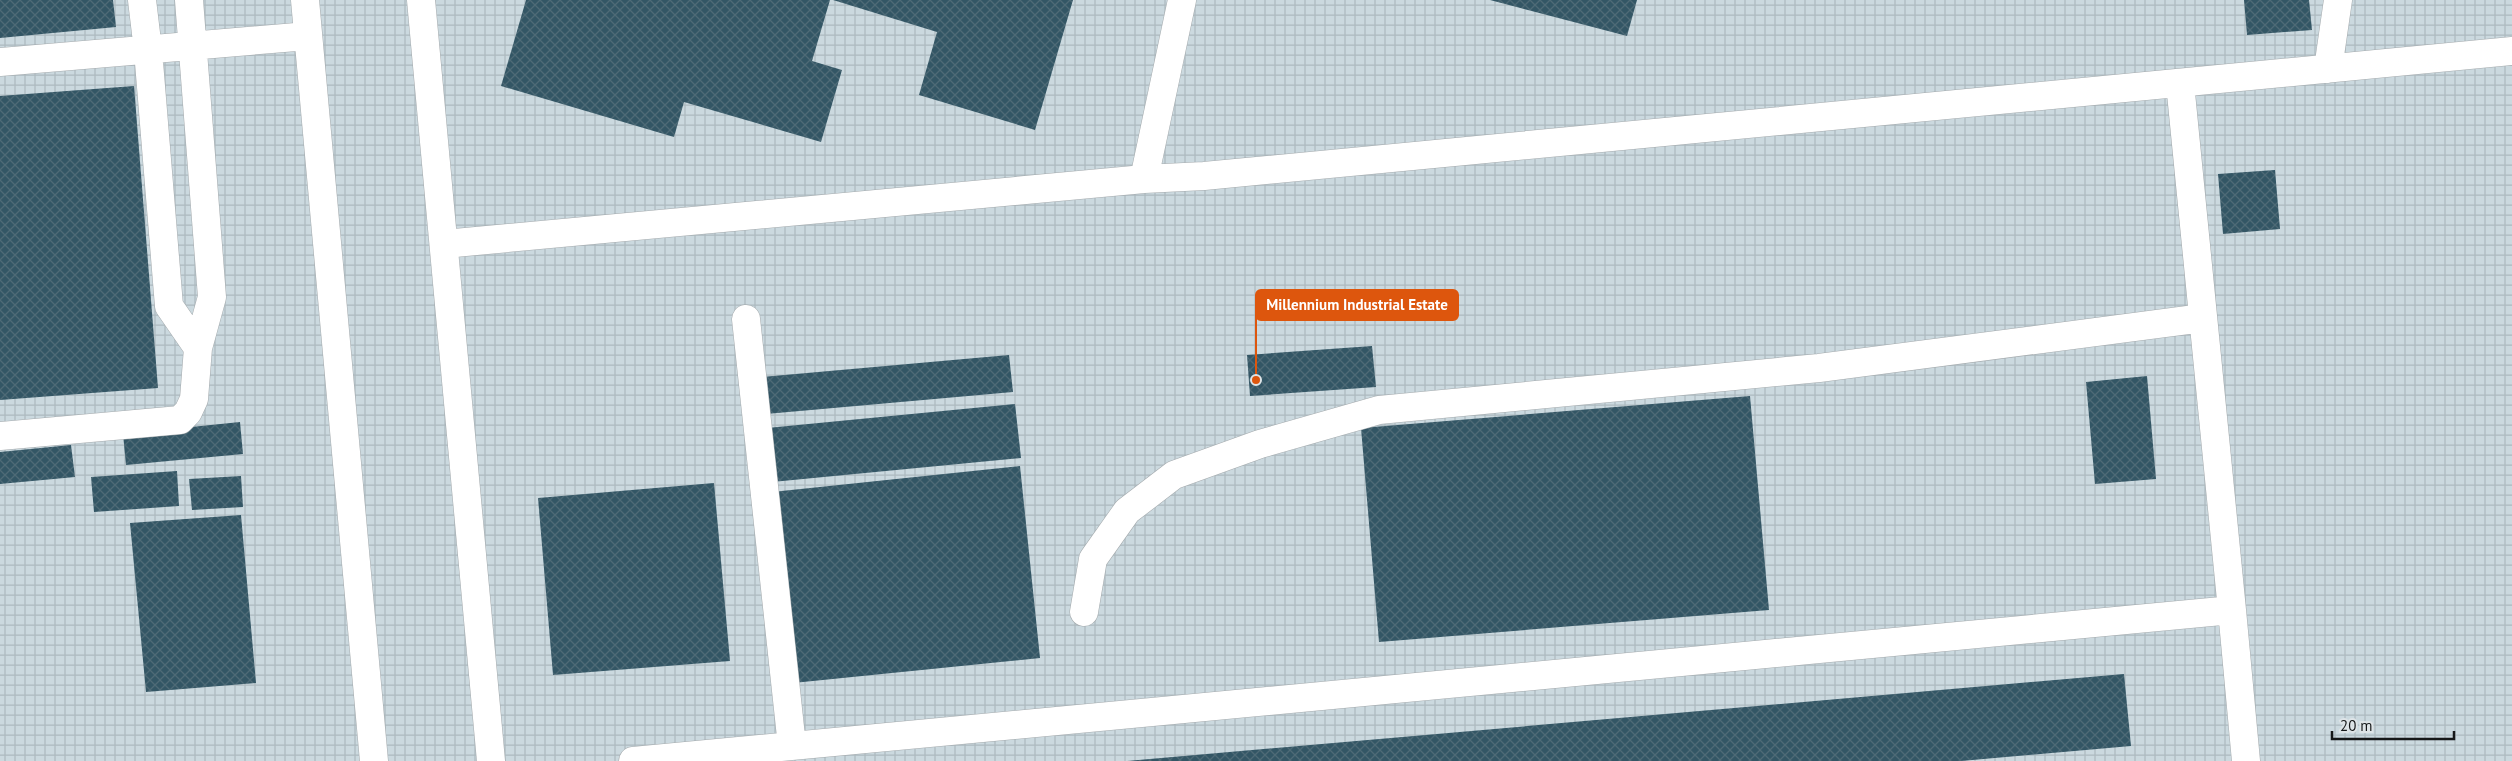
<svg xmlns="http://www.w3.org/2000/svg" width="2512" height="761" font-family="'PT Sans',sans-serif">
	<defs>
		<pattern id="industrial-grid" width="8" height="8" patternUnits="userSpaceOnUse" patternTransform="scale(1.25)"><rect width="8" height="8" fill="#cbd9df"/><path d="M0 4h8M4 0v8" fill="none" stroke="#adbabf"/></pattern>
		<pattern id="building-cross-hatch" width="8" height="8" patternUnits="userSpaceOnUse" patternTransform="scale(1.25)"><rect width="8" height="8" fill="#335665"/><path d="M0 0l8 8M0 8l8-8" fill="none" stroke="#4e6a76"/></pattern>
	</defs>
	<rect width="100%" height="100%" fill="#dee4e7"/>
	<path fill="url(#industrial-grid)" d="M0 0H2512V761H0Z"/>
	<path fill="url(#building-cross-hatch)" d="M0 0H113L116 27 0 38Z
		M526 0H830L812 61 842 70 821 142 684 102 674 137 501 86Z
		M833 0H1073L1035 130 919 95 937 32Z
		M1490 0H1637L1627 36Z
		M2244 0H2309L2312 30 2247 35Z
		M134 86 158 388 0 400V96Z
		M2275 170 2280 229 2223 234 2218 174Z
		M1372 346 1376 387 1250 396 1247 355Z
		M1009 355 1013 392 766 414 762 377Z
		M2147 376 2156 479 2095 484 2086 382Z
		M1750 396 1769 610 1379 642 1361 428Z
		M1015 404 1021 458 772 482 767 428Z
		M240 422 243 454 126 465 123 434Z
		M71 445 75 477 0 484V452Z
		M1020 466 1040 658 793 683 772 492Z
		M177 471 179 506 94 512 91 477Z
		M241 476 243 507 192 510 189 479Z
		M714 483 730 661 553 675 538 498Z
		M241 515 256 683 146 692 130 523Z
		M2124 674 2131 746 1961 761H1127Z"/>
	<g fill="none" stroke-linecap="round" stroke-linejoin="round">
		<g stroke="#a5abae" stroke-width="29">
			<path id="minor" d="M142 0 148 50 169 306 198 348
				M305 0 374 761
				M421 0 491 761
				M0 62 308 36
				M2328 69 2338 0
				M1144 179 1182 0
				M444 244 1144 179 1204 176 2512 51
				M746 319 792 746
				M0 436 180 420 188 412 194 399 198 348 212 297 189 0
				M2232 610 2246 761
				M1084 612 1093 559 1127 511 1174 475 1260 444 1379 410 1819 368 2203 318
				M633 761 2232 610 2180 83"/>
		</g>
		<use href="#minor" stroke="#fff" stroke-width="28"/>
	</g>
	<path fill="none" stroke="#dd560d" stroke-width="2" d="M1256 380L1256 305"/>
	<circle fill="#dd560d" stroke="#dee4e7" stroke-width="2" cx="1256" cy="380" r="5"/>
	<rect fill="#dd560d" stroke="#dd560d" stroke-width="2" x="1256" y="290" width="202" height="30" rx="5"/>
	<g font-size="15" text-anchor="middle" font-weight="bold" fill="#fff">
		<text x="1357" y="310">Millennium Industrial Estate</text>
	</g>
	<path d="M2332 731v8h122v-8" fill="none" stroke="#151718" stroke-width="2.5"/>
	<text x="2340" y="731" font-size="15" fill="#151718" stroke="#dee4e7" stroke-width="4" paint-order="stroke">20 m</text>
</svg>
